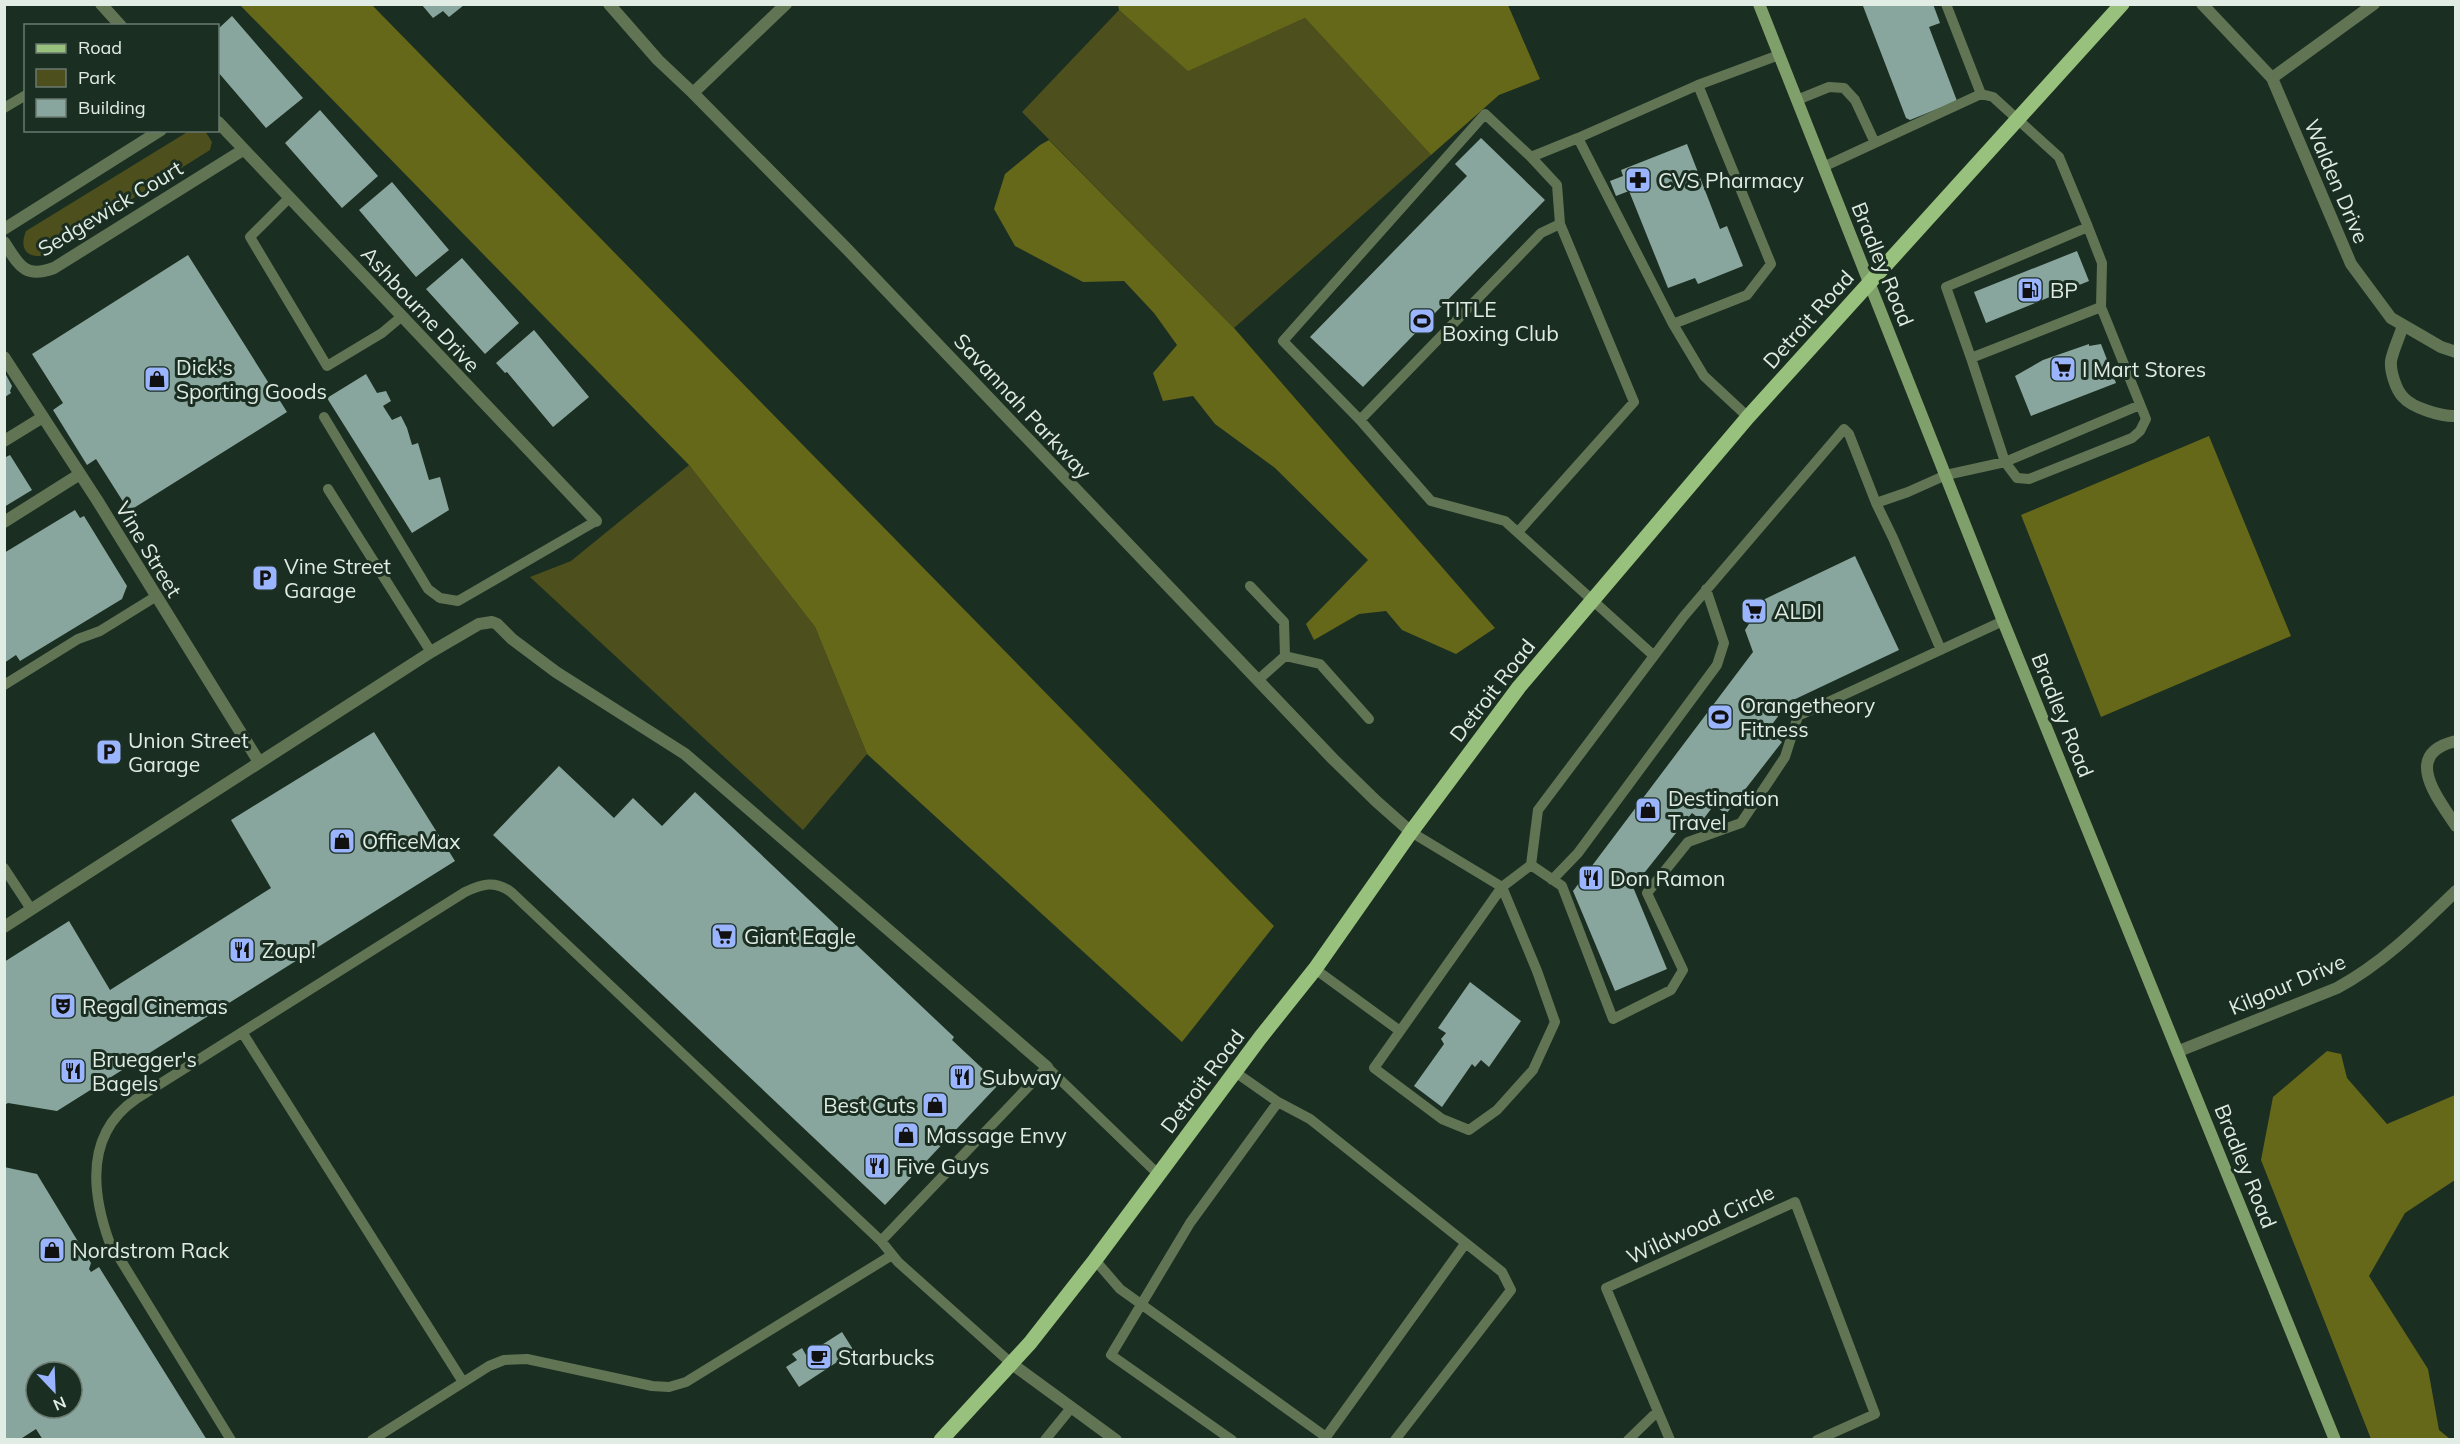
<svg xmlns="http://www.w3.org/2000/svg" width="2460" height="1444" font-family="Mulish,sans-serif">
	<rect width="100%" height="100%" fill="#1b2e22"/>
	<path fill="#4d4f1c" d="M1119 10 1188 70 1305 18 1431 155 1234 328 1022 112Z
		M189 131H205L212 142 210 150 41 256C24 257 20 246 26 231Z
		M689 465 815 627 867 754 803 830 530 577 571 561Z"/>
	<path fill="#656719" d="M240 5H372L1274 926 1182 1042 867 754 815 627 689 465Z
		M1118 5H1508L1540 79 1499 95 1431 155 1305 18 1188 71 1119 10Z
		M1049 140 1234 328 1495 628 1456 654 1402 630 1386 611 1359 614 1314 640 1306 624 1368 560 1275 468 1215 424 1193 396 1163 401 1153 373 1177 345 1154 313 1124 281 1083 282 1015 246 994 209 1005 174 1040 145Z
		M2209 436 2291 636 2101 717 2021 515Z
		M2327 1051 2341 1054 2347 1078 2387 1124 2455 1095V1180L2405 1213 2369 1276 2428 1369 2439 1430 2450 1439H2371L2261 1160 2273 1097Z"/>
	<path fill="#89a69e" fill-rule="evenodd" d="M1865 4H1933L1940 23 1929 27 1957 101 1910 120 1906 118 1863 6Z
		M422 5H464L449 17 443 11 433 18Z
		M232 16 303 98 266 128 218 72V29Z
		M320 110 378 176 342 208 285 143Z
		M1481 138 1545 200 1363 387 1310 337 1467 176 1455 164Z
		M1687 144 1720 229 1727 226 1743 266 1698 284 1695 278 1668 288 1629 191 1616 196 1610 181 1623 176 1621 170Z
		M392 182 449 250 416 277 359 210Z
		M2077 251 2089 281 1986 323 1974 292Z
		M188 255 287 412 129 511 96 459 87 465 53 410 63 403 32 354Z
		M462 258 519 323 485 354 426 289Z
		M534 330 589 397 553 427 507 372 505 373 496 363Z
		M2089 344V346L2101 344 2116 383 2031 416 2015 376 2043 360Z
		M5 373 12 386 10 391 11 393 5 397Z
		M366 374 377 393 386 391 391 401 383 406 392 420 401 416 407 428 412 445 418 443 429 480 440 477 449 510 412 533 327 398Z
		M10 455 32 490 4 507V458Z
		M75 510 80 518 84 516 127 586 122 599 20 661 16 655 4 663V553Z
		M1855 556 1899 650 1789 702 1767 731 1782 742 1726 814 1714 805 1702 821 1692 813 1633 887 1667 969 1615 991 1573 891 1753 652 1745 630 1765 599Z
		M374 732 455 861 57 1111 8 1103 4 1105V962L69 921 110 990 271 888 231 820Z
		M559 766 614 818 633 798 662 826 695 792 954 1037 952 1040 999 1084 885 1205 493 835Z
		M1470 982 1521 1021 1489 1067 1481 1060 1475 1067 1472 1064 1442 1107 1414 1086 1444 1044 1441 1039 1446 1033 1438 1028Z
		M4 1167 37 1174 91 1263 89 1269 91 1272 99 1267 207 1440H43L36 1429 19 1440H4ZM36 1372H72V1408H36Z
		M842 1332 854 1351 799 1387 786 1367 797 1360 792 1354 802 1348 806 1355Z"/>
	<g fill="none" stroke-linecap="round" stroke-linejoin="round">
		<path stroke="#617554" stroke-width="10" d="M1946 4 1981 94
			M1797 100 1829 87 1844 88 1855 100 1875 143
			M4 108 26 95
			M1578 138 1531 157 1485 114 1283 341 1360 420 1431 501 1505 521 1653 655
			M289 198 250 237 327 366 382 333 401 317
			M2101 307 2146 419 2140 431 2132 438 2029 479 2017 478 2005 462 2140 405
			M1673 324 1747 295 1771 264 1698 85
			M1971 358 2101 307 2102 263 2088 227
			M324 417 428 589 440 598 458 601 596 521
			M1748 417 1704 376 1673 324 1578 138 1698 85 1779 55
			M1360 420 1541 233 1560 224
			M328 489 431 652
			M1876 503 1893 538 1941 650
			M1518 532 1634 402 1560 224 1557 185 1531 157
			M1250 586 1284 622 1285 656
			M1258 680 1285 656 1320 664 1369 719
			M4 685 78 639 100 631 155 597
			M1411 832 1502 887 1374 1068 1442 1119 1469 1130 1497 1110 1533 1070 1555 1022 1537 971 1502 887 1531 865 1538 810 1684 616 1844 429 1849 434 1876 503 1908 492 1946 475 2005 462 1971 358 1946 287 2088 227 2059 157 1993 97 1981 94 1823 167
			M1531 865 1562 886 1613 1019 1671 990 1683 970 1647 893 1688 842 1741 823 1785 757 1798 716 2003 621
			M4 868 31 909
			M1552 880 1578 853 1717 665 1724 643 1706 589
			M1315 969 1400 1031
			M242 1032 463 1382
			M1235 1072 1278 1102
			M881 1241 1047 1067 1159 1175
			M1095 1260 1120 1289 1326 1437 1465 1244
			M231 1440 109 1241C91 1190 86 1133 136 1099L465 892C482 884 495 880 511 892L881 1241 898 1262 1012 1364
			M372 1440 489 1366 504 1360 527 1359 652 1386 669 1387 686 1382 892 1255
			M1045 1440 1071 1408
			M1232 1440 1111 1355 1190 1223 1278 1102 1310 1119 1502 1272 1511 1290 1395 1440
			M1628 1440 1658 1411
			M1670 1440 1606 1288 1795 1202 1875 1414 1817 1440"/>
		<path stroke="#617554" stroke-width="12" d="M101 4 121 26
			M609 4 658 60 693 93 847 249 1333 759 1376 801 1411 832
			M2202 4 2272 78 2351 264 2391 318 2441 347 2456 352
			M2272 78 2374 4
			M693 93 786 4
			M218 122 596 521
			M4 229 161 130
			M4 242C19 265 24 279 54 268L243 150
			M2403 325C2400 336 2393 350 2391 361 2390 371 2396 390 2403 397 2412 408 2443 417 2456 416
			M4 357 97 500 259 762
			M4 441 43 417
			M4 522 80 474
			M2456 741C2401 754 2438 798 2456 826
			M4 927 431 652 479 624 492 622 497 624 512 639 556 672 685 754 1047 1067
			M2179 1051 2337 988C2383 963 2419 927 2456 891
			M1012 1364 1116 1440"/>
		<path stroke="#80a06b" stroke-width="12" d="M1759 4 2003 621 2335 1440"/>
		<path stroke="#97c17c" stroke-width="15" d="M941 1440 1030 1343 1095 1260 1260 1038 1315 969 1411 832 1519 687 1748 417 2122 4"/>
	</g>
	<defs>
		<g id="pharmacy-square" transform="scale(1.35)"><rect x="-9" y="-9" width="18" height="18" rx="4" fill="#9ab5fd" stroke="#1b2e22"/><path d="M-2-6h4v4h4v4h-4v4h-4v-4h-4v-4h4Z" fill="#111"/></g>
		<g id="fuel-square" transform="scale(1.35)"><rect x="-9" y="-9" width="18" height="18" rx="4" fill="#9ab5fd" stroke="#1b2e22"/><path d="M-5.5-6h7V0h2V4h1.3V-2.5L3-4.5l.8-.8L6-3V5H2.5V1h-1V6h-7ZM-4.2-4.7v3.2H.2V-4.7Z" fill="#111"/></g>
		<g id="stadium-square" transform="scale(1.35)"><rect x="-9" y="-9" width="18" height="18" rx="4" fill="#9ab5fd" stroke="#1b2e22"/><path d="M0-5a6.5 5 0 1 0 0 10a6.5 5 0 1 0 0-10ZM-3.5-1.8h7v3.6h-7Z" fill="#111"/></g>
		<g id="supermarket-square" transform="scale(1.35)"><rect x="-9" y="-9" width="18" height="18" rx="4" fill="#9ab5fd" stroke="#1b2e22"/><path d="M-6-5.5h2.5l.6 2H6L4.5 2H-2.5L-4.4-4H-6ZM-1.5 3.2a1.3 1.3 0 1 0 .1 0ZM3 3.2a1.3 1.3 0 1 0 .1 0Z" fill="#111"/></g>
		<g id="shop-square" transform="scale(1.35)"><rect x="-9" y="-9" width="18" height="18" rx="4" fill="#9ab5fd" stroke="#1b2e22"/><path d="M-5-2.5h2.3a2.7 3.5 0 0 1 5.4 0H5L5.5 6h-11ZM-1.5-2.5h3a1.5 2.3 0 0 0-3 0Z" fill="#111"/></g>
		<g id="parking-square" transform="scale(1.35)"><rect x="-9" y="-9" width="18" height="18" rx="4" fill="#9ab5fd" stroke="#1b2e22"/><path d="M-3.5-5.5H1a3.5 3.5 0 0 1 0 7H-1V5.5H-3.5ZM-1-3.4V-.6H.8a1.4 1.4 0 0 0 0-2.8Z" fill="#111"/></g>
		<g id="restaurant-square" transform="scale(1.35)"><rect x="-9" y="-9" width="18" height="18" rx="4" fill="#9ab5fd" stroke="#1b2e22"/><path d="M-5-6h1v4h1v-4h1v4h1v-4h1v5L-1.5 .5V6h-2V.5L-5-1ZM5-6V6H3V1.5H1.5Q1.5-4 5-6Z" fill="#111"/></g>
		<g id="theatre-square" transform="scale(1.35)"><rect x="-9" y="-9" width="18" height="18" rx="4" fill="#9ab5fd" stroke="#1b2e22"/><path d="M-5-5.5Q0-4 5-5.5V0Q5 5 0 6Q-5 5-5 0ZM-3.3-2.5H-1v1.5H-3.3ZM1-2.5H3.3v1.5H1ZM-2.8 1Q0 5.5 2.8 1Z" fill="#111"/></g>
		<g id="cafe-square" transform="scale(1.35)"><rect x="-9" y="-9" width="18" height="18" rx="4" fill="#9ab5fd" stroke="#1b2e22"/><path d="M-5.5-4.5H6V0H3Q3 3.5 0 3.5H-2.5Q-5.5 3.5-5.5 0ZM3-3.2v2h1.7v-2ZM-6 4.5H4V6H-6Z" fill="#111"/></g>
	</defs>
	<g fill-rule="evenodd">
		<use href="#pharmacy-square" x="1638" y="180"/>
		<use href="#fuel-square" x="2030" y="290"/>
		<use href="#stadium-square" x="1422" y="321"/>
		<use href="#supermarket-square" x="2063" y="369"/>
		<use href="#shop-square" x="157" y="379"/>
		<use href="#parking-square" x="265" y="578"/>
		<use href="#supermarket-square" x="1754" y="611"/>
		<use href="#stadium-square" x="1720" y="717"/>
		<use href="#parking-square" x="109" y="752"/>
		<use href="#shop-square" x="1648" y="810"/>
		<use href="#shop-square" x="342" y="841"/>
		<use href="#restaurant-square" x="1591" y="878"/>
		<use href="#supermarket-square" x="724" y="936"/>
		<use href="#restaurant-square" x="242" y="950"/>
		<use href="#theatre-square" x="63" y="1006"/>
		<use href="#restaurant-square" x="73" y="1071"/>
		<use href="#restaurant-square" x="962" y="1077"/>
		<use href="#shop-square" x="935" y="1105"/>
		<use href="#shop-square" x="906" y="1135"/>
		<use href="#restaurant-square" x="877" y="1166"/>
		<use href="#shop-square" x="52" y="1250"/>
		<use href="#cafe-square" x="819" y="1357"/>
	</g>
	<g text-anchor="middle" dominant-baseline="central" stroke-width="6" stroke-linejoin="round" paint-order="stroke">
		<g font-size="21" fill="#e0ece4" stroke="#1b2e22" text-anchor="start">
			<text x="1658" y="180">CVS Pharmacy</text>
			<text x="2050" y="290">BP</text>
			<text x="1442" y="309">TITLE<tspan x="1442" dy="24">Boxing Club</tspan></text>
			<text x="176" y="367">Dick's<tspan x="176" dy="24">Sporting Goods</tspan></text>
			<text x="2082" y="369">I Mart Stores</text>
			<text x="284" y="566">Vine Street<tspan x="284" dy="24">Garage</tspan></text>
			<text x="1774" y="611">ALDI</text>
			<text x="1740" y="705">Orangetheory<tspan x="1740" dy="24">Fitness</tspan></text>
			<text x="128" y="740">Union Street<tspan x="128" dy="24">Garage</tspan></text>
			<text x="1668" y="798">Destination<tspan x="1668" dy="24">Travel</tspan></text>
			<text x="362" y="841">OfficeMax</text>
			<text x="1610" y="878">Don Ramon</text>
			<text x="744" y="936">Giant Eagle</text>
			<text x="262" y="950">Zoup!</text>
			<text x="82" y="1006">Regal Cinemas</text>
			<text x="92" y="1059">Bruegger's<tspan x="92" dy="24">Bagels</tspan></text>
			<text x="982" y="1077">Subway</text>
			<text x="916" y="1105" text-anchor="end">Best Cuts</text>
			<text x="926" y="1135">Massage Envy</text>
			<text x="896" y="1166">Five Guys</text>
			<text x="72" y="1250">Nordstrom Rack</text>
			<text x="838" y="1357">Starbucks</text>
		</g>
		<g font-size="21" fill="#e0ece4" stroke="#1b2e22">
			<text transform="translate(2337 181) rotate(67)">Walden Drive</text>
			<text transform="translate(110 208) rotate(-31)">Sedgewick Court</text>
			<text transform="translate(1883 264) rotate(68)">Bradley Road</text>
			<text transform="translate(421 309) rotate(47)">Ashbourne Drive</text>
			<text transform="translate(1808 319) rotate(-48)">Detroit Road</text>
			<text transform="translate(1023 406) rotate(47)">Savannah Parkway</text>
			<text transform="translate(149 549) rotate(59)">Vine Street</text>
			<text transform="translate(1492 690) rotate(-52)">Detroit Road</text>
			<text transform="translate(2063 715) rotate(68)">Bradley Road</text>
			<text transform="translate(2287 984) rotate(-23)">Kilgour Drive</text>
			<text transform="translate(1202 1081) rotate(-53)">Detroit Road</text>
			<text transform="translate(2246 1166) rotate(68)">Bradley Road</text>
			<text transform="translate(1700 1224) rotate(-25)">Wildwood Circle</text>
		</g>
	</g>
	<rect width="2460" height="1444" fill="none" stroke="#e0ece4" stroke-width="12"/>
	<rect x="24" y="24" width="195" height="108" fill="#1b2e22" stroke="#6a7a70" stroke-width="1.5"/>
	<rect x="36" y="44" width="30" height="9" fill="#97c17c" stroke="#6a7a70" stroke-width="1.5"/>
	<text x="78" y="54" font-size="18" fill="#e0ece4">Road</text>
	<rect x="36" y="69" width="30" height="18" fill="#4d4f1c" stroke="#6a7a70" stroke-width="1.5"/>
	<text x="78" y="84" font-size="18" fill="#e0ece4">Park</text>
	<rect x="36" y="99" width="30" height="18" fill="#89a69e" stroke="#6a7a70" stroke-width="1.5"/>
	<text x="78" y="114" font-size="18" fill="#e0ece4">Building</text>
	<g transform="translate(54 1390) rotate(157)"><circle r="28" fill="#1b2e22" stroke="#6a7a70" stroke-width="1.5"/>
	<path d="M0-4.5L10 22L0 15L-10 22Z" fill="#9ab5fd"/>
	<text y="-9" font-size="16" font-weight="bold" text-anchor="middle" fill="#e0ece4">N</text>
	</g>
</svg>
